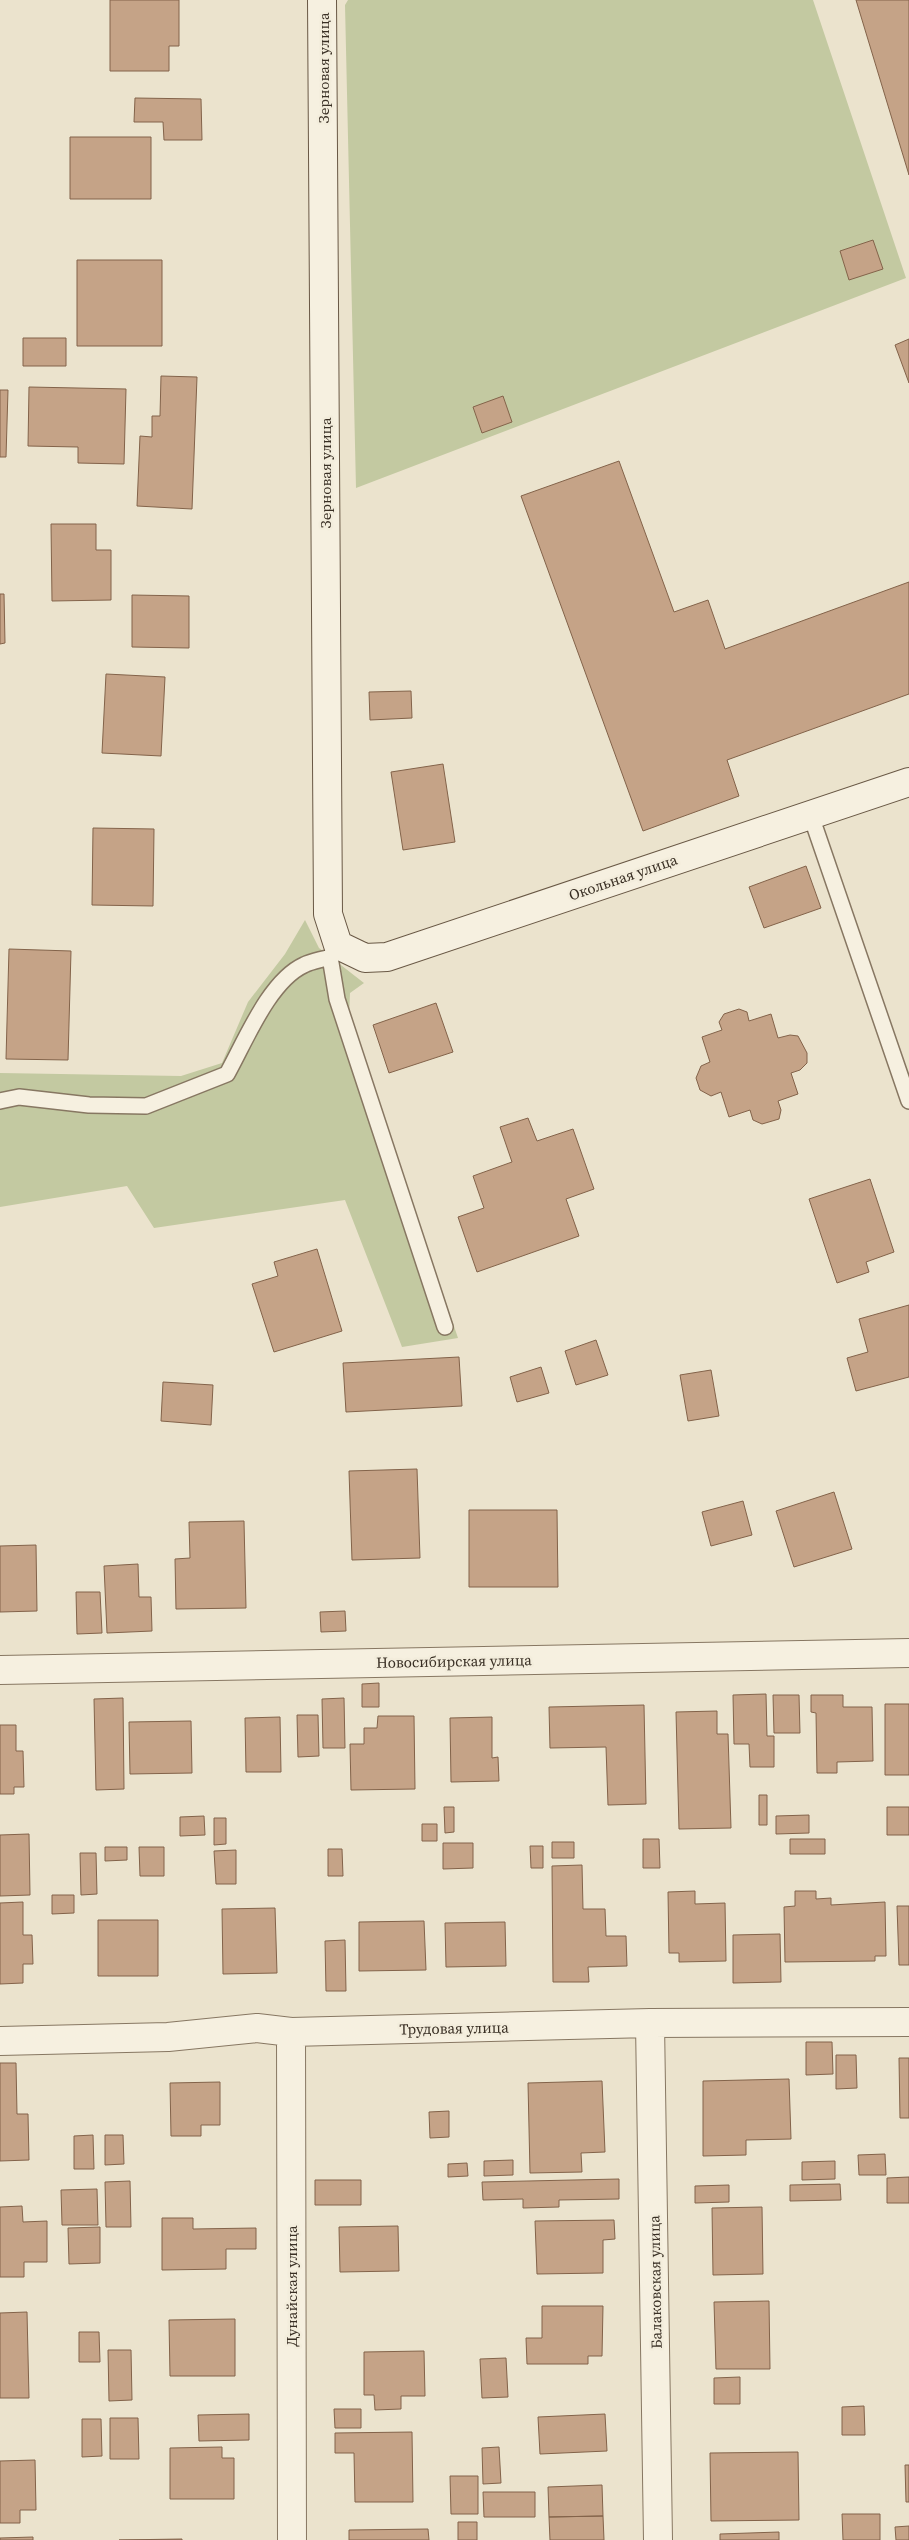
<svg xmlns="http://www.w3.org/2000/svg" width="909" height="2540" font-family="'Source Serif 4',serif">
	<rect width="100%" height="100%" fill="#ebe3cd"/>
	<path fill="#c3c9a1" d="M348 0H813L906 278 356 488 345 5Z
		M305 920 319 948 364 983 350 993 349 1017 458 1338 402 1347 345 1200 154 1228 127 1186 0 1207V1073L181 1076 222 1063 248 1002 285 954Z"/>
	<path fill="#c5a387" stroke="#83634a" d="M110 0H179V46H169V71H110Z
		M856 0H909V175Z
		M135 98 201 99 202 140H164L163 122H134Z
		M70 137H151V199H70Z
		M873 240 883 269 849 280 840 251Z
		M77 260H162V346H77Z
		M23 338H66V366H23Z
		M909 339V383L895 345Z
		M161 376 197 377 192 509 137 506 140 436 152 437V416H160Z
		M29 387 126 389 124 464 78 463V447L28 446Z
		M0 390H8L6 457H0Z
		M503 396 512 422 482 433 473 407Z
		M619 461 674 612 708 600 725 649 909 582V694L727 760 739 796 643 831 521 496Z
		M51 524H96V550H111V600L52 601Z
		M0 594H4L5 643 0 644Z
		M132 595 189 596V648L132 647Z
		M106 674 165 677 161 756 102 753Z
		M411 691 412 718 370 720 369 692Z
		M443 764 455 842 403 850 391 772Z
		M93 828 154 829 153 906 92 905Z
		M806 866 821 908 764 928 749 887Z
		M9 949 71 951 68 1060 6 1059Z
		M436 1003 453 1052 389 1073 373 1025Z
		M739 1009 747 1012 749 1021 771 1014 778 1038 790 1035 798 1036 807 1053V1063L800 1070 791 1073 798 1094 778 1101 781 1110 779 1119 762 1124 753 1120 750 1110 729 1117 721 1092 711 1096 700 1090 696 1078 701 1066 710 1062 702 1037 722 1030 719 1022 724 1014Z
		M528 1118 537 1141 573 1129 594 1189 566 1199 579 1236 477 1272 458 1217 484 1208 473 1176 512 1162 500 1127Z
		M870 1179 894 1252 866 1262 869 1272 837 1283 809 1199Z
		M317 1249 342 1331 274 1352 252 1284 278 1276 274 1262Z
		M909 1305V1377L856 1391 847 1358 868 1352 859 1319Z
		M596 1340 608 1375 576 1385 565 1351Z
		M459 1357 462 1406 346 1412 343 1363Z
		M541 1367 549 1393 517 1402 510 1377Z
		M711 1370 719 1416 688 1421 680 1375Z
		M163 1382 213 1385 211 1425 161 1421Z
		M417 1469 420 1558 352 1560 349 1471Z
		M834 1492 852 1549 794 1567 776 1511Z
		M743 1501 752 1535 711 1546 702 1512Z
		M469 1510H557L558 1587H469Z
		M244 1521 246 1608 176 1609 175 1559 190 1558 189 1522Z
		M36 1545 37 1611 0 1612V1546Z
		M138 1564 139 1597H151L152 1631 107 1633 104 1566Z
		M76 1592H100L102 1633 77 1634Z
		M345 1611 346 1631 321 1632 320 1612Z
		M379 1683V1707H362V1684Z
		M766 1694 767 1736H774V1767H750L749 1744H734L733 1695Z
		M773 1695H799L800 1733H774Z
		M811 1695H843V1707H872L873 1761 837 1762V1773H817L816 1713 811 1712Z
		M123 1698 124 1789 96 1790 94 1699Z
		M344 1698 345 1748H323L322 1699Z
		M885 1704H909V1775H885Z
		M644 1705 646 1804 608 1805 606 1747 550 1748 549 1707Z
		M717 1711V1734H728L731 1828 679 1829 676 1712Z
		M297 1715H318L319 1756 298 1757Z
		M378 1716H414L415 1789 351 1790 350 1744H364V1728H377Z
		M280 1717 281 1772H246L245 1718Z
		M492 1717V1758L498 1757 499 1781 451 1782 450 1718Z
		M191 1721 192 1773 130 1774 129 1722Z
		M0 1725H16V1751H23L24 1787H14V1794H0Z
		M759 1795H767V1825H759Z
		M444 1807H454V1832L445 1833Z
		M887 1807H909V1835H887Z
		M809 1815V1833L776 1834V1816Z
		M204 1816 205 1835 180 1836V1817Z
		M214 1818H226V1844L214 1845Z
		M422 1824H437V1841H422Z
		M29 1834 30 1895 0 1896V1835Z
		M643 1839H659L660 1868H643Z
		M790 1839H825V1854H790Z
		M552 1842H574V1858H552Z
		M443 1843H473V1868L443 1869Z
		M530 1846H543V1868H531Z
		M105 1847H127V1860L105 1861Z
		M139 1847H164V1876H140Z
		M328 1849H342L343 1876H328Z
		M236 1850V1884H216L214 1851Z
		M80 1853H96L97 1894 81 1895Z
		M582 1865 583 1909H605L606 1936H626L627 1966 588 1967 589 1982H553L552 1866Z
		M695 1891V1904L725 1903 726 1961 679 1962V1953H669L668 1892Z
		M795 1891H816V1899L831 1898V1905L885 1902 886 1956H875V1961L785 1962 784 1907 795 1906Z
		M52 1895H74V1913L52 1914Z
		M23 1902V1935H32L33 1964H23V1983L0 1984V1903Z
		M897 1906H909V1965H899Z
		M275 1908 277 1973 223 1974 222 1909Z
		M98 1920H158V1976H98Z
		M424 1921 426 1970 359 1971V1922Z
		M505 1922 506 1966 446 1967 445 1923Z
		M780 1934 781 1982 733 1983V1935Z
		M345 1940 346 1991H326L325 1941Z
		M806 2042H832L833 2074 806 2075Z
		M836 2055H856L857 2088 836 2089Z
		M899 2058H909V2118H900Z
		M0 2063H16L17 2114H28L29 2160 0 2161Z
		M789 2079 791 2139 746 2140V2155L703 2156V2081Z
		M602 2081 605 2152 581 2153 582 2172 530 2173 528 2083Z
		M220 2082V2125H201V2136H171L170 2083Z
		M449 2111V2137L430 2138 429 2112Z
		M93 2135 94 2169H74V2136Z
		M105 2135H123L124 2164 105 2165Z
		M885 2154 886 2175H859L858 2155Z
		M513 2160V2175L484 2176V2161Z
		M835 2161V2179L802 2180V2162Z
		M467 2163 468 2176 448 2177V2164Z
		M909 2177V2203H887V2178Z
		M619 2179V2199L559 2200V2207L523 2208V2199L483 2200 482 2182Z
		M315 2180H361V2205H315Z
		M130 2181 131 2227H106L105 2182Z
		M840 2184 841 2200 790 2201V2185Z
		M729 2185V2202L695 2203V2186Z
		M97 2189 98 2225H62L61 2190Z
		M22 2206 23 2222 47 2221V2262H24V2277H0V2207Z
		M762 2207 763 2274 713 2275 712 2208Z
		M162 2218H193V2229L256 2228V2249H226V2269L162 2270Z
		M614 2220 615 2239 603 2240V2273L537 2274 535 2221Z
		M398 2226 399 2271 340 2272 339 2227Z
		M100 2227V2263L69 2264 68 2228Z
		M769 2301 770 2369H716L714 2302Z
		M542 2306H603L602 2356H588V2364H527L526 2338H542Z
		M27 2312 29 2398H0V2313Z
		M235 2319V2376H170L169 2320Z
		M79 2332H99L100 2362H79Z
		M108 2350H131L132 2400 109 2401Z
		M424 2351 425 2396H401V2409L375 2410 374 2395H364V2352Z
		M506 2358 508 2397 482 2398 480 2359Z
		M740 2377V2404H714V2378Z
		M864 2406 865 2435H842V2407Z
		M334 2409H361V2428H335Z
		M249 2414V2440L199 2441 198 2415Z
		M605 2414 607 2451 540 2454 538 2417Z
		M110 2418H138L139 2459H110Z
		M82 2419H101L102 2456 82 2457Z
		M412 2432 413 2502H355L354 2453H335V2433Z
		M222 2447V2458H234V2499H170V2448Z
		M499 2447 501 2483 483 2484 482 2448Z
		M798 2452 799 2520 711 2521 710 2453Z
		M35 2460 36 2510H20V2523H0V2461Z
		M905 2465H909V2502H906Z
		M450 2476H478V2514H451Z
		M602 2485 603 2516 549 2517 548 2487Z
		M483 2492H535V2517H484Z
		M842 2514H880V2540H843Z
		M603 2516 604 2540H550L549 2517Z
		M458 2522H477V2540H458Z
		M909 2526V2540H896L895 2527Z
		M428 2529 429 2540H349V2530Z
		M779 2532V2540H720V2534Z
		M33 2537V2540H0V2538Z
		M182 2539V2540H119Z"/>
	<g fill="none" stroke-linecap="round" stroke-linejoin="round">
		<g stroke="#877762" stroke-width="18">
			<path id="lane" d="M810 813 909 1101
				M330 957 337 999 445 1327
				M0 1101 19 1097 89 1105 146 1106 227 1074C245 1042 269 981 304 965 312 961 321 960 330 957L338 945"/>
		</g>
		<g stroke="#877762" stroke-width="30">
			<path id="street" d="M0 1670 909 1653
				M650 2023 658 2540
				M291 2032 292 2540
				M0 2041 168 2037 257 2028 291 2032 650 2023 909 2022"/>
		</g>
		<g stroke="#695845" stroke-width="30">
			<path id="secondary" d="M322 0 328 914 338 945 365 958 387 957 909 782"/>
		</g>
		<use href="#lane" stroke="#f6f0e0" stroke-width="15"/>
		<use href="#street" stroke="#f6f0e0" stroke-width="28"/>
		<use href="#secondary" stroke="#f6f0e0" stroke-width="28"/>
	</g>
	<g text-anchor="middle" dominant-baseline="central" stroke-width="5" stroke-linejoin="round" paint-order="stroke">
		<g font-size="15" fill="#392f24" stroke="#f3eddc">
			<text transform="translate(323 68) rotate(-90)">Зерновая улица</text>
			<text transform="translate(325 473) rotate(-90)">Зерновая улица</text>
			<text transform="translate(623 877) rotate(-19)">Окольная улица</text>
			<text transform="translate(454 1661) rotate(-1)">Новосибирская улица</text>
			<text transform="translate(454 2028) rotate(-1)">Трудовая улица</text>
			<text transform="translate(655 2282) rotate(-91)">Балаковская улица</text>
			<text transform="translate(291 2286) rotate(-90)">Дунайская улица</text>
		</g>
	</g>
</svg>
